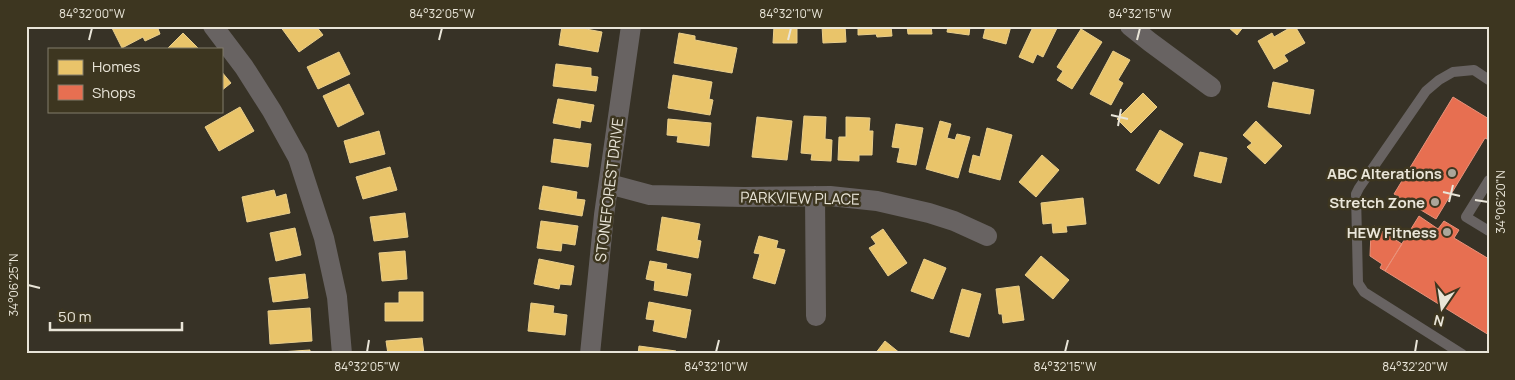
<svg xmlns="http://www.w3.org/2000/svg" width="1515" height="380" font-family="Manrope,sans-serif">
	<rect width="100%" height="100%" fill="#373226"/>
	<path fill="#e9c46a" stroke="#e9ce8b" d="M111 26H157L160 34 145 41 143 37 122 48Z
		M280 26H316L323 35 299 52Z
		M562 26H587L586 29 602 32 598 52 559 45Z
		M705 26H728V28Z
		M774 26H797V43H773Z
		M822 26H845L846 42 823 43Z
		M858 26H891L892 36 877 37 876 34 858 35Z
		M907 26H931L932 34H908Z
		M948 26H970L969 35 947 32Z
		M986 26H1011L1006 44 983 38Z
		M1030 26H1058L1043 57 1037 54 1033 63 1019 57 1033 27Z
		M1227 26H1244L1237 35Z
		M1293 26H1295L1305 43 1284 55 1288 61 1274 69 1258 41 1272 33 1274 37Z
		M1081 29 1102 42 1072 89 1057 80 1063 71 1057 67Z
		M183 33 199 49H167Z
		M679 33 695 36V40L737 48 732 73 674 63Z
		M1113 51 1130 60 1118 80 1123 83 1111 105 1090 94Z
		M339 52 350 74 318 89 307 67Z
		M556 64 591 68V76L598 77 596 91 553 86Z
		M221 71 231 83 221 91Z
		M673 75 712 82 709 99 713 100 710 115 668 108Z
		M1273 82 1314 90 1310 114 1268 107Z
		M349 84 364 114 338 127 323 96Z
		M1143 93 1157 107 1131 133 1117 119Z
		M558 99 594 105 591 122 581 120 580 128 553 123Z
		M240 107 254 131 219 151 205 127Z
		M804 116 826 117 825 139 832 140 831 161 811 160 812 154 801 153Z
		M757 117 792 121 787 160 752 157Z
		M846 117 870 118 869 131H873L872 155H859V161L838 160 839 137H846Z
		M668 119 711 123 709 146 677 142 678 136 667 135Z
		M940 121 951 124 947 138 955 140 957 134 970 137 958 178 926 169Z
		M1256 121 1282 146 1265 164 1247 147 1252 143 1243 135Z
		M896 124 923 128 916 165 897 162 900 148 892 147Z
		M987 128 1012 135 1000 180 969 172 973 155 980 157Z
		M1160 130 1183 144 1159 184 1136 170Z
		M379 131 385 154 350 163 344 141Z
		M554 139 591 144 588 167 551 162Z
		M1200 152 1227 158 1221 183 1194 176Z
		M1042 155 1059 170 1036 197 1019 182Z
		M390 167 397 190 363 199 356 177Z
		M543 186 577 192 576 199 585 200 582 216 539 209Z
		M274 190 276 197 286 194 290 213 247 222 242 197Z
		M1083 198 1086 224 1066 226 1067 232 1053 233 1052 223 1043 224 1041 203Z
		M405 213 408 237 374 241 370 217Z
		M662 217 700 224 697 240 701 241 698 258 657 250Z
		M541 221 578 226 575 245 562 243 561 251 537 248Z
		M295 228 301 255 276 261 270 233Z
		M883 229 907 263 888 276 869 248 876 244 871 237Z
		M759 236 778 241 776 248 785 250 775 284 753 278 760 254 754 253Z
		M405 251 407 279 382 281 379 253Z
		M1041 256 1069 280 1053 299 1025 275Z
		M539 259 574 266 571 285 560 284 559 289 534 284Z
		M924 259 946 268 933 299 911 291Z
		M650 261 667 264 666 269 691 274 687 296 654 290 655 281 646 279Z
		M305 274 308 298 273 302 269 278Z
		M1019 286 1024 320 1003 323 1002 314H999L996 289Z
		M962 289 981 294 969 337 950 332Z
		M399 292H423V321H385V303H399Z
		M649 302 691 310 686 338 653 331 655 320 646 319Z
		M531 303 554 306 553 313 567 315 565 335 528 331Z
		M310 308 312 341 270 344 268 311Z
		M422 338 424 354H388L386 341Z
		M885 341 901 354H875Z
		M639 346 676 351 675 354H638Z
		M310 350V354H280V352Z"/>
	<path fill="#e76f51" stroke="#e8927a" d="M1453 97 1489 119V140L1485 138 1436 219 1394 194Z
		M1419 216 1438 229 1444 221 1459 230 1454 238 1489 259V335L1385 271Z
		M1374 226 1402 244 1385 271 1380 268 1382 264 1370 256 1371 232Z"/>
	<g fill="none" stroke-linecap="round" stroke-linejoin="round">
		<path stroke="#686362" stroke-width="10" d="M1489 180 1466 217 1489 231
			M1462 354 1364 292 1358 283 1356 194 1359 188 1426 91 1439 80 1453 72 1474 70 1489 80"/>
		<path stroke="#686362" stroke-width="20" d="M213 26 244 67 272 111 298 158 324 238 337 297 342 354
			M1130 26 1150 42 1211 87
			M609 184 650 195 744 197 830 196 877 201 929 213 954 221 987 236
			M815 196 816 316
			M590 354 604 215 631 26"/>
	</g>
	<path fill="none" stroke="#e9e5d8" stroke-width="2" d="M89 40 92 28M439 40 442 28M788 40 791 28M1137 40 1140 28M1111 115 1128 119M1118 126 1121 109M1443 192 1460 196M1475 200 1488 202M1449 202 1453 185M28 285 40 288M367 352 369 340M716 352 719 340M1065 352 1068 340M1415 352 1417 340"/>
	<g fill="#aba69a" stroke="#3d3620" stroke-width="2">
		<circle cx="1452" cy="173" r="5"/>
		<circle cx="1435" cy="202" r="5"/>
		<circle cx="1447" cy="232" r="5"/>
	</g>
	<g text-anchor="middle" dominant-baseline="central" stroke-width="5" stroke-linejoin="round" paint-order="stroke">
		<g font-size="15" font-weight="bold" fill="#e9e5d8" stroke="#3d3620" text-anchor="end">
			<text x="1442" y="173">ABC Alterations</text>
			<text x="1425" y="202">Stretch Zone</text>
			<text x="1437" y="232">HEW Fitness</text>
		</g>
		<g font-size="15" fill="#e9e5d8" stroke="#3d3620">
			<text transform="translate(609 190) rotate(-83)">STONEFOREST DRIVE</text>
			<text transform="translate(800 198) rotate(1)">PARKVIEW PLACE</text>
		</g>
	</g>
	<rect width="1515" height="380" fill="none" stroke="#3d3620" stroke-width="55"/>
	<rect x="48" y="48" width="175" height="65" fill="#3d3620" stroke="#827c6a"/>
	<rect x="58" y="60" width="25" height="15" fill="#e9c46a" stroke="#827c6a"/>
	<text x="92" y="72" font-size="15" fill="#e9e5d8">Homes</text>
	<rect x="58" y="85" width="25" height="15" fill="#e76f51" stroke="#827c6a"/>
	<text x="92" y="98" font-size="15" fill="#e9e5d8">Shops</text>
	<g transform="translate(1442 308) rotate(193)" stroke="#3d3620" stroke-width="4" paint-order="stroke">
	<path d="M0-4L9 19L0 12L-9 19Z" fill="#e9e5d8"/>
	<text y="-8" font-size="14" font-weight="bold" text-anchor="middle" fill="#e9e5d8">N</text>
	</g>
	<path d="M50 322v8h132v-8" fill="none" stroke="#e9e5d8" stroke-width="2.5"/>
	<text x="58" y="322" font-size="15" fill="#e9e5d8" stroke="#3d3620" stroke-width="4" paint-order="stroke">50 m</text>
	<rect x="28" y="28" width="1460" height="324" fill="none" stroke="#e9e5d8" stroke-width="2"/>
	<g font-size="12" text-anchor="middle" fill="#e9e5d8">
		<text x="92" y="18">84°32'00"W</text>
		<text x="442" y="18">84°32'05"W</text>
		<text x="791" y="18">84°32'10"W</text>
		<text x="1140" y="18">84°32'15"W</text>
		<text transform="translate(1501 202) rotate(-90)" y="4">34°06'20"N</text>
		<text transform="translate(14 285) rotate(-90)" y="4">34°06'25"N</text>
		<text x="367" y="371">84°32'05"W</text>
		<text x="716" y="371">84°32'10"W</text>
		<text x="1065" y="371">84°32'15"W</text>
		<text x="1415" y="371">84°32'20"W</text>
	</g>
</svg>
